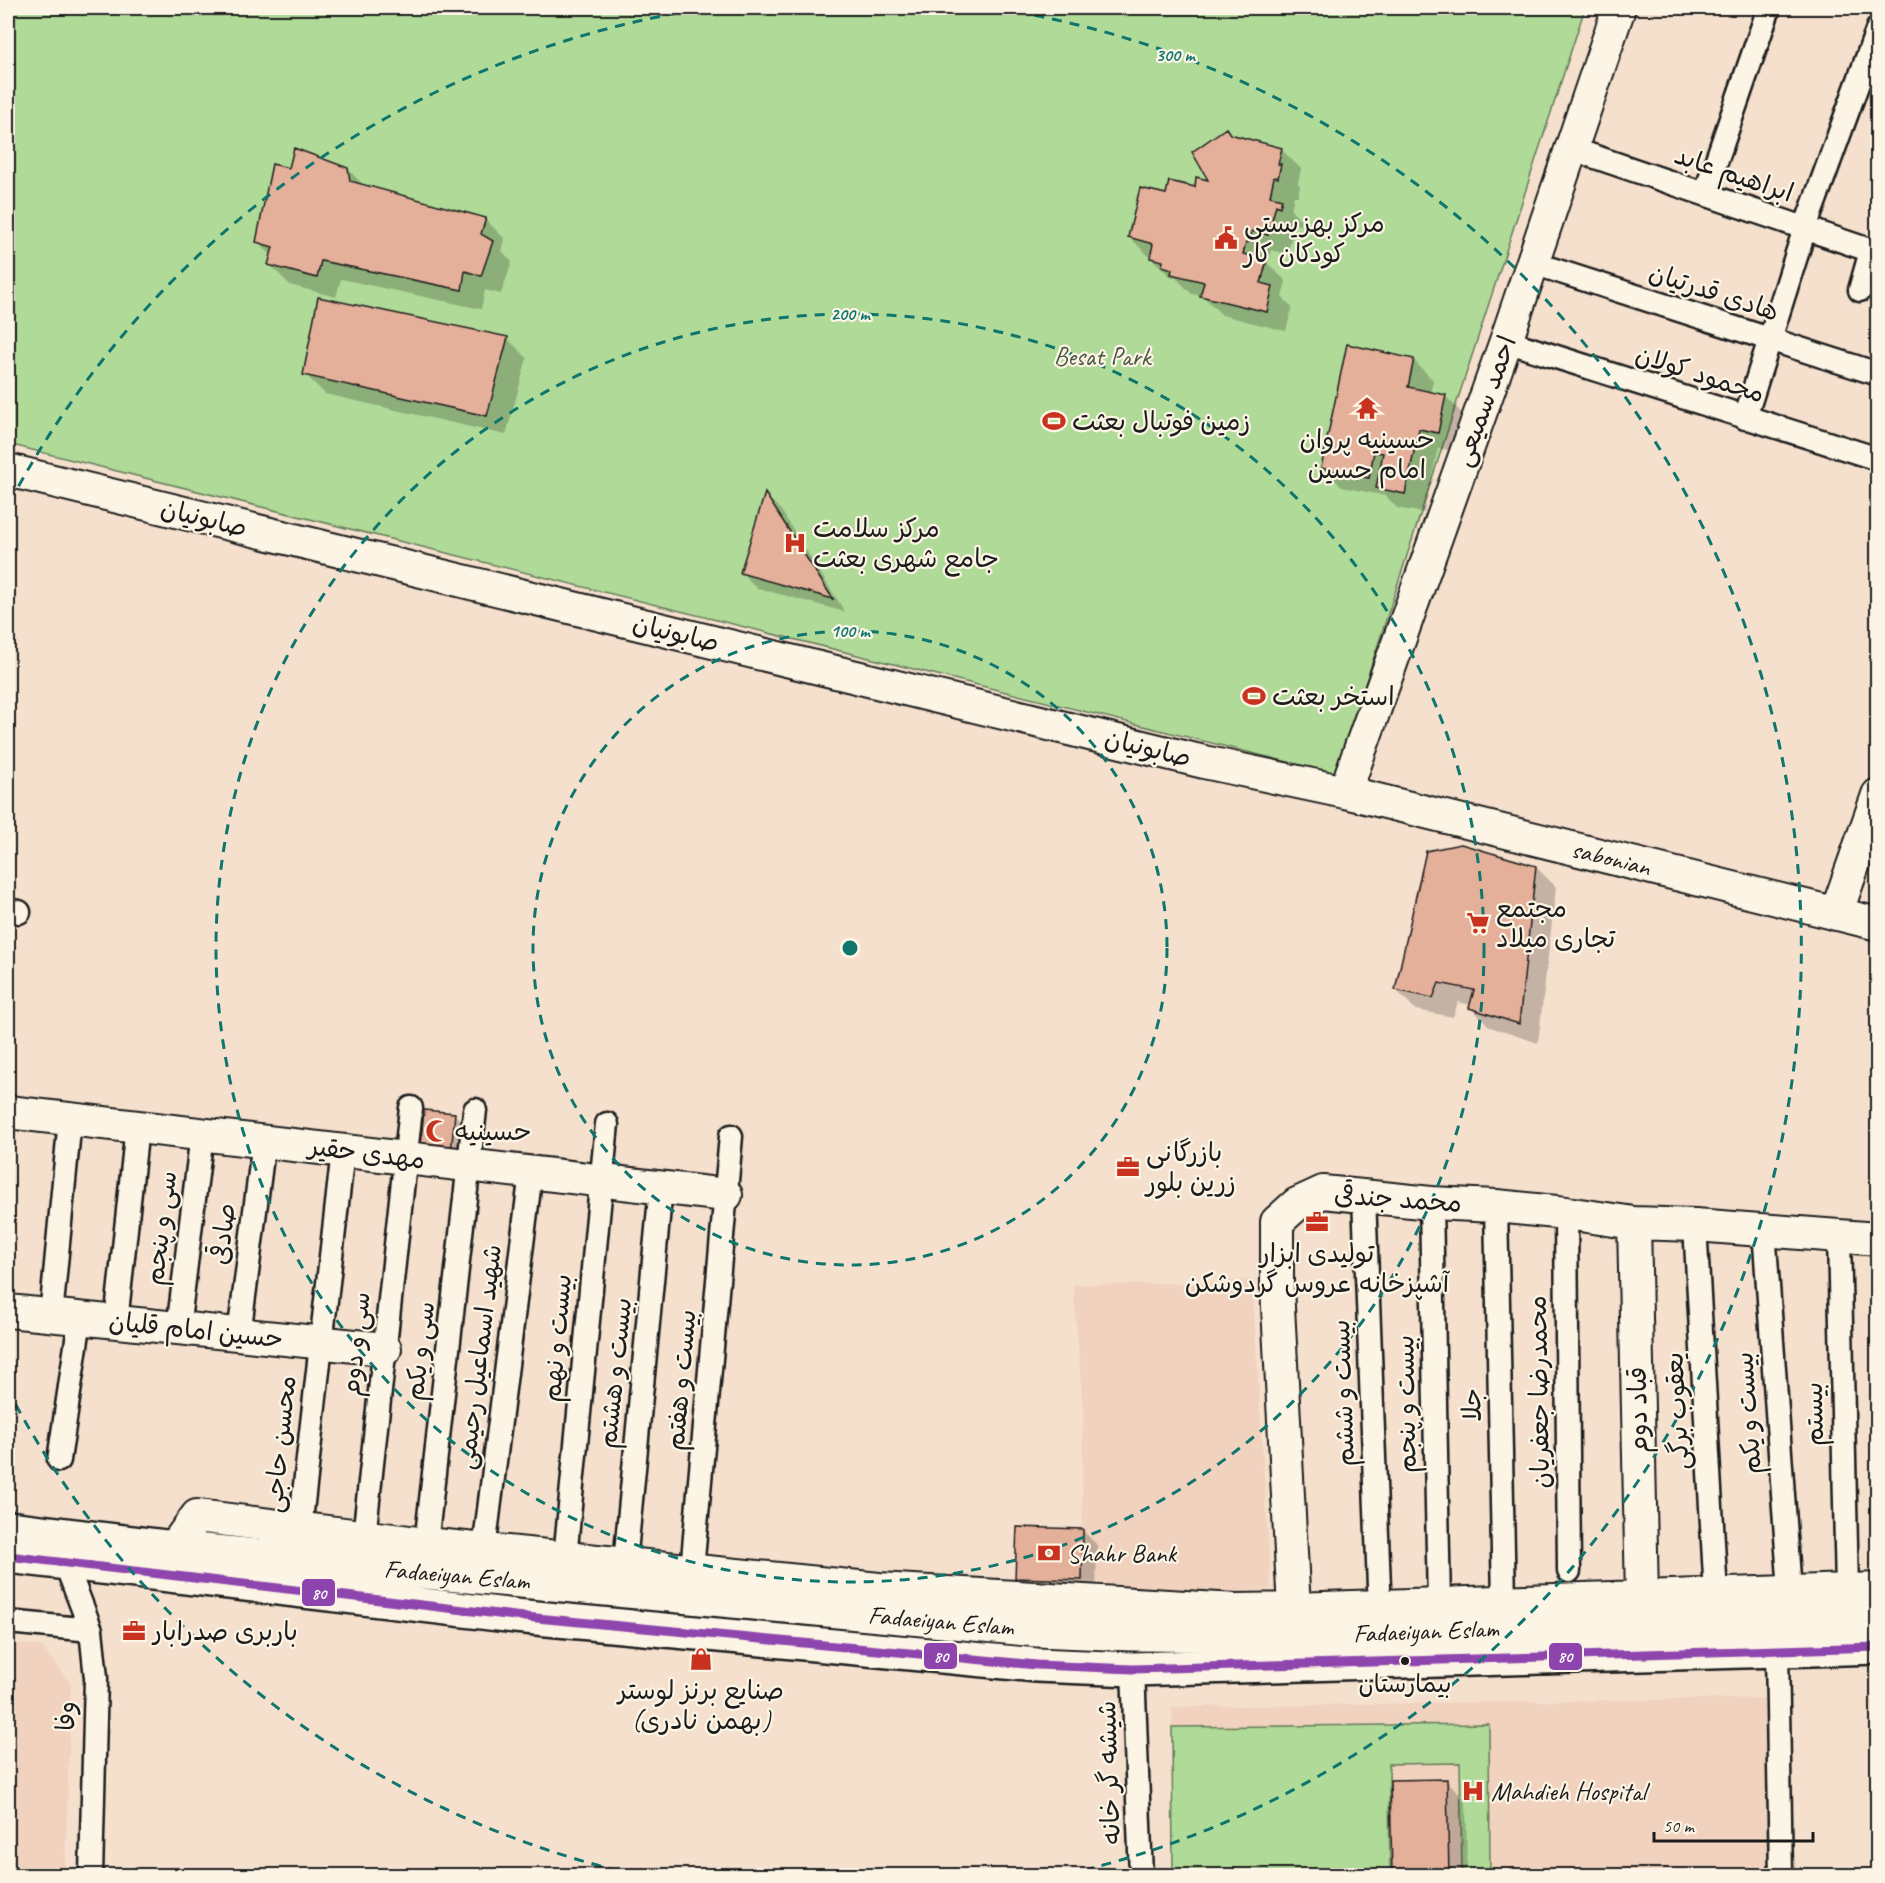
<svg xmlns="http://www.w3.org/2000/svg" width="1885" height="1883" font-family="Caveat,'Playpen Sans Arabic',sans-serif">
	<rect width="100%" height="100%" fill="#f5e0ce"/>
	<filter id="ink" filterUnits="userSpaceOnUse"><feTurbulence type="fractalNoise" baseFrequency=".0167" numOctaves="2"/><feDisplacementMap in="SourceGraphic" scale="12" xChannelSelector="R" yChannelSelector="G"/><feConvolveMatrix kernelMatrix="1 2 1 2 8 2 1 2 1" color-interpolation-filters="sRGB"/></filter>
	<g filter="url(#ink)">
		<path fill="#f0d2be" d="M1252 1280 1271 1589 1199 1595 1082 1580 1083 1409 1073 1285 1196 1283Z
			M8 1643 41 1646 71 1684 65 1875H8Z
			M1772 1698 1774 1875H1174L1172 1707Z"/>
		<path fill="#afda98" stroke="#667b5a" stroke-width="1.5" d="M8 8H1585L1336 774 8 444Z
			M1489 1724 1490 1875H1462L1460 1763 1389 1764 1390 1875H1173L1172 1727Z"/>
		<path fill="#96d6f7" stroke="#658c9f" stroke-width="1.5" d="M417 8H499L460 12Z"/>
		<path fill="#0003" d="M1232 136 1281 149 1301 169 1298 183 1300 186 1298 196H1294L1291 210 1301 220 1300 225 1295 224 1287 254 1271 250 1269 261H1265L1286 281 1282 297 1292 307 1286 331 1222 315 1203 296 1192 294 1176 278 1171 277 1129 237 1167 196 1196 189 1212 182Z
			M348 169 365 187 485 219 505 239 502 251 512 262 501 294 485 290 481 309 341 279 336 297 290 285 270 265 272 256 258 242 290 170Z
			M319 299 508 339 527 358 506 435 325 394 305 374Z
			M1413 360 1433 380 1430 394 1445 396 1465 416 1457 452 1438 448 1424 513 1397 508 1386 496 1342 487 1322 467Z
			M766 496 780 509 845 612 757 588 742 573Z
			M1536 867 1556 887 1538 1043 1490 1027 1471 1008V1005L1458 1002 1453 1017 1416 1010 1396 990Z
			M454 1114 464 1124 460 1161 421 1148Z
			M1082 1530 1097 1545 1096 1594 1031 1592 1017 1578Z
			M1446 1780 1466 1800 1467 1876H1394Z"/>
		<path fill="#e5b09a" stroke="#1c1c1c" stroke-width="1.5" d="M1226 128 1230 134 1282 148 1278 164H1281L1278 178 1274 177 1270 196 1282 199 1280 207 1276 205 1268 235 1252 231 1249 242H1246L1243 254 1267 260 1261 283 1273 286 1267 312 1200 296 1204 282 1171 274 1172 269 1162 266 1163 261 1150 258 1153 244 1128 237 1140 188 1166 194 1169 181 1195 187 1196 177 1208 180 1192 152Z
			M294 148 348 168 350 181 486 218 481 234 493 241 481 276 465 271 462 290 321 261 317 278 268 265 273 247 256 242 272 164 289 168Z
			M318 297 508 337 487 416 303 375Z
			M1347 344 1414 359 1408 387 1446 395 1438 433 1419 429 1405 494 1376 488 1383 453 1374 452 1369 478 1321 468Z
			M765 493 833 599 740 573Z
			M1461 844 1536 866 1519 1024 1469 1008 1474 990 1439 983 1433 998 1395 990 1426 851Z
			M424 1110 455 1113 451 1152 420 1149Z
			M1017 1527 1083 1529 1082 1580 1015 1578Z
			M1447 1779 1449 1876H1392L1390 1780Z"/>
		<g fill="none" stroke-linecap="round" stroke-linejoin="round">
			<g stroke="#1c1c1c" stroke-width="27">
				<path id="street" d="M1572 149 1878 253
					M1705 194 1769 8
					M1533 263 1878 374
					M1860 290 1871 251
					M1506 341 1878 459
					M1745 418 1805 228 1878 28
					M8 910 19 912
					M1364 1197 1379 1587
					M1431 1203 1439 1604
					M1496 1206 1504 1602
					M1566 1213 1569 1571
					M1695 1225 1716 1595
					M1764 1230 1790 1592
					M1839 1236 1847 1590
					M51 1316 70 1119
					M116 1322 137 1127
					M178 1329 202 1134
					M239 1335 264 1141
					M59 1460 80 1319
					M300 1529 343 1151
					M364 1537 411 1108
					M426 1544 475 1110
					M484 1550 531 1172
					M565 1558 607 1124
					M65 1562 91 1630 96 1678 91 1876
					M625 1563 661 1187
					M692 1570 731 1136
					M8 1622 91 1630
					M1777 1651 1781 1876
					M1133 1669 1141 1876"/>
			</g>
			<g stroke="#1c1c1c" stroke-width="36">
				<path id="secondary" d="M8 470 1204 762 1345 792 1878 924
					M1345 792 1506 341 1619 8
					M1836 914 1878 795
					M8 1112 726 1195
					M1634 1223 1642 1597
					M8 1311 385 1349
					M174 1548 197 1516 426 1544 879 1589 1236 1610 1294 1609 1878 1589
					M1295 1628 1277 1288V1222L1297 1204 1323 1192 1431 1203 1496 1206 1566 1213 1634 1223 1695 1225 1878 1239"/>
			</g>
			<g stroke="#1c1c1c" stroke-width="38">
				<path id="primary" d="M8 1528 174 1548 1037 1630 1130 1634 1296 1635 1878 1616
					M8 1556 515 1616 1037 1665 1133 1669 1878 1647"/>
			</g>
			<use href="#street" stroke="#fcf5e5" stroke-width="22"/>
			<use href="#secondary" stroke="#fcf5e5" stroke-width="32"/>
			<use href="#primary" stroke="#fcf5e5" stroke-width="33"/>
			<g stroke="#fcf5e5" stroke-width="14">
				<path id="bus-1" d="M8 1556 515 1616 1037 1665 1133 1669 1878 1647"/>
			</g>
			<use href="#bus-1" stroke="#8e44ad" stroke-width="9"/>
		</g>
	</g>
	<g fill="none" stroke="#0f766e" stroke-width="3" stroke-dasharray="10 8">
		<circle cx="850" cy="948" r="317"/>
		<circle cx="850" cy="948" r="634"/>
		<path d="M636 1875A951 951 0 0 1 10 1394M10 502A951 951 0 0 1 701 9M999 9A951 951 0 0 1 1064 1875"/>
	</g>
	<defs>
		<g id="civic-bare" transform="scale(1.8)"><path d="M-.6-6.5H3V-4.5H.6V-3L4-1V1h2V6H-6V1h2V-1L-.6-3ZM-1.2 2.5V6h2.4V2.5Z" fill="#c8321e" stroke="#fcf5e5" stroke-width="2.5" paint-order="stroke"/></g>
		<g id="temple-bare" transform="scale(1.8)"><path d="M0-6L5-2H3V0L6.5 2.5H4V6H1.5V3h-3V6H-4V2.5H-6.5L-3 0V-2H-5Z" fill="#c8321e" stroke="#fcf5e5" stroke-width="2.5" paint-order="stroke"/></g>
		<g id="stadium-bare" transform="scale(1.8)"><path d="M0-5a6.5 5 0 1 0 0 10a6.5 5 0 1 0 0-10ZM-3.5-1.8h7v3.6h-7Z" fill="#c8321e" stroke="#fcf5e5" stroke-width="2.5" paint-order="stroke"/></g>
		<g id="hospital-bare" transform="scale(1.8)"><path d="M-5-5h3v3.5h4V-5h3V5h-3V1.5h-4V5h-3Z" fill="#c8321e" stroke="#fcf5e5" stroke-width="2.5" paint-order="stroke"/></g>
		<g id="supermarket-bare" transform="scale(1.8)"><path d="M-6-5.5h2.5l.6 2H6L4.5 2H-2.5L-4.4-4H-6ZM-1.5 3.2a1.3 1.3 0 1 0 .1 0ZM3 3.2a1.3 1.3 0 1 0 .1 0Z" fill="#c8321e" stroke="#fcf5e5" stroke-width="2.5" paint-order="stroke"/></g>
		<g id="mosque-bare" transform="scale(1.8)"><path d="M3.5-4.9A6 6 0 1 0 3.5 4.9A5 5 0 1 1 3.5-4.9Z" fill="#c8321e" stroke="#fcf5e5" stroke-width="2.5" paint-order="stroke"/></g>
		<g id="office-bare" transform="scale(1.8)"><path d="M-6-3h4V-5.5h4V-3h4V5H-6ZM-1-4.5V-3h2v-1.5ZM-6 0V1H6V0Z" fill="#c8321e" stroke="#fcf5e5" stroke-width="2.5" paint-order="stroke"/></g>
		<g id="bank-bare" transform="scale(1.8)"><path d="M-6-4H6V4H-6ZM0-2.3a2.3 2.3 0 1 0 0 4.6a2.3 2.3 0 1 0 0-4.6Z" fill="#c8321e" stroke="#fcf5e5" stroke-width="2.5" paint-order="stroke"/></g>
		<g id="shop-bare" transform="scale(1.8)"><path d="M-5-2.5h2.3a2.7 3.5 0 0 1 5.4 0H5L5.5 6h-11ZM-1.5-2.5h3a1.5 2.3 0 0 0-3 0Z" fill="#c8321e" stroke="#fcf5e5" stroke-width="2.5" paint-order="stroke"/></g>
	</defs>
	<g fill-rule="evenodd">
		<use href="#civic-bare" x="1226" y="238"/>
		<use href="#temple-bare" x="1367" y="408"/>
		<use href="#stadium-bare" x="1054" y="421"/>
		<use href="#hospital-bare" x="795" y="543"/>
		<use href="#stadium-bare" x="1254" y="696"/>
		<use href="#supermarket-bare" x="1478" y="923"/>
		<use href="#mosque-bare" x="437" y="1131"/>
		<use href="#office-bare" x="1128" y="1167"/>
		<use href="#office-bare" x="1317" y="1222"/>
		<use href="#bank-bare" x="1049" y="1553"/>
		<use href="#office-bare" x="134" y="1631"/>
		<use href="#shop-bare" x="701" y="1659"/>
		<use href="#hospital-bare" x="1473" y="1791"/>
	</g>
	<circle fill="#1c1c1c" stroke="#fcf5e5" stroke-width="2" cx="1405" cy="1661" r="5"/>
	<g text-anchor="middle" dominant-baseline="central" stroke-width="4.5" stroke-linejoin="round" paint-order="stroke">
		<g font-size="24" fill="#1c1c1c" stroke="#fcf5e5">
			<text x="1405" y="1684">بیمارستان</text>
		</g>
		<g font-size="26" fill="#1c1c1c" stroke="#fcf5e5">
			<text transform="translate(1734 174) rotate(19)">ابراهیم عابد</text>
			<text transform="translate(1714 292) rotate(18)">هادی قدرتیان</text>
			<text transform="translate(1700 374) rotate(18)">محمود کولان</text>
			<text transform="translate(1485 401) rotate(-70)">احمد سمیعی</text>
			<text transform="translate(204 518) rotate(14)">صابونیان</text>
			<text transform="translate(676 633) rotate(14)">صابونیان</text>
			<text transform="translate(1148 748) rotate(14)">صابونیان</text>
			<text transform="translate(1611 858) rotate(14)">sabonian</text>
			<text transform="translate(367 1153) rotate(7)">مهدی حقیر</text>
			<text transform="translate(1398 1199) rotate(4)">محمد جندقی</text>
			<text transform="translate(161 1228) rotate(-83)">سی و پنجم</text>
			<text transform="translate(223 1234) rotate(-83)">صادقی</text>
			<text transform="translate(196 1330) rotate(6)">حسین امام قلیان</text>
			<text transform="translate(557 1338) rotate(-85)">بیست و نهم</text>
			<text transform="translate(356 1344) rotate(-84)">سی و دوم</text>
			<text transform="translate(420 1351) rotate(-83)">سی و یکم</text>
			<text transform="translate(479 1357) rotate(-83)">شهید اسماعیل رحیمی</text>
			<text transform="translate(615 1373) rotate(-84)">بیست و هشتم</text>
			<text transform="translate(681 1380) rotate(-85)">بیست و هفتم</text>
			<text transform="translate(1539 1392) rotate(-91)">محمدرضا جعفریان</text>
			<text transform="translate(1343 1393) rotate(-92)">بیست و ششم</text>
			<text transform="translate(1406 1404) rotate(-91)">بیست و پنجم</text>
			<text transform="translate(1472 1405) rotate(-91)">جلا</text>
			<text transform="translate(1638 1410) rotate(-91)">قباد دوم</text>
			<text transform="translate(1677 1411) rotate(-93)">یعقوب برگی</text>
			<text transform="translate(1748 1413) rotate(-94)">بیست و یکم</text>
			<text transform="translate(1814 1414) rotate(-91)">بیستم</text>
			<text transform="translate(280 1444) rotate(-84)">محسن حاجی</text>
			<text transform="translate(457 1575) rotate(5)">Fadaeiyan Eslam</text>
			<text transform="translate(941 1621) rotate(5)">Fadaeiyan Eslam</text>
			<text transform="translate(1426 1631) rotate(-2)">Fadaeiyan Eslam</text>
			<text transform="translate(66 1716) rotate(-89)">وفا</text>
			<text transform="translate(1109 1773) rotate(-92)">شیشه گر خانه</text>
		</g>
		<g font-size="26" fill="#1c1c1c" stroke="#fcf5e5" text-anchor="start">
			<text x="1244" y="223">مرکز بهزیستی<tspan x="1244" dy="30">کودکان کار</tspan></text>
			<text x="1072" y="421">زمین فوتبال بعثت</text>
			<text x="1367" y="439" text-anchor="middle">حسینیه پروان<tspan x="1367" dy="30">امام حسین</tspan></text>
			<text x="813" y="528">مرکز سلامت<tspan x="813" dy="30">جامع شهری بعثت</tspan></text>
			<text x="1272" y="696">استخر بعثت</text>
			<text x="1496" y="908">مجتمع<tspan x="1496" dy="30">تجاری میلاد</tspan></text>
			<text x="455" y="1131">حسینیه</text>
			<text x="1146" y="1152">بازرگانی<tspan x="1146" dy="30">زرین بلور</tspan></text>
			<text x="1317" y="1253" text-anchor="middle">تولیدی ابزار<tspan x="1317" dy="30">آشپزخانه عروس گردوشکن</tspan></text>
			<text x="1067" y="1553">Shahr Bank</text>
			<text x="152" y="1631">باربری صدرابار</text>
			<text x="701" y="1690" text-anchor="middle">صنایع برنز لوستر<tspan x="701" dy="30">(بهمن نادری)</tspan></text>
			<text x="1491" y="1791">Mahdieh Hospital</text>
		</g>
		<g font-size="26" fill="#485541" stroke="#fcf5e5">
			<text x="1102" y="356">Besat Park</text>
		</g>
	</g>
	<circle cx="850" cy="948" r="9" fill="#0f766e" stroke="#fcf5e5" stroke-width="3"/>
	<g font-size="18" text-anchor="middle" font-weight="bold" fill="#0f766e" stroke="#fcf5e5" stroke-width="4.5" stroke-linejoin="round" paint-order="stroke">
		<text x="1175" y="61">300 m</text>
		<text x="850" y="320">200 m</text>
		<text x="850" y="637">100 m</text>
	</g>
	<g stroke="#fcf5e5" stroke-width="2">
		<rect x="301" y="1578" width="35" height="29" rx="6" fill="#8e44ad"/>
		<rect x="923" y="1642" width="35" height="28" rx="6" fill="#8e44ad"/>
		<rect x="1548" y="1642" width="35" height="29" rx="6" fill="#8e44ad"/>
	</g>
	<g font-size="16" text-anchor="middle" font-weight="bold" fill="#fff">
		<text x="319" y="1599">80</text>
		<text x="941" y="1662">80</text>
		<text x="1565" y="1662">80</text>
	</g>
	<rect width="1885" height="1883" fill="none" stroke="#fcf5e5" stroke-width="30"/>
	<rect x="15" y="15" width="1855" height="1853" fill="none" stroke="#1c1c1c" stroke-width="2" filter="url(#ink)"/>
	<path d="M1654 1832v9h159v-9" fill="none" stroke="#1c1c1c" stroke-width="3"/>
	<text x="1663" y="1832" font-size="18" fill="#1c1c1c" stroke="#fcf5e5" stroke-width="4.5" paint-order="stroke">50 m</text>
</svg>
